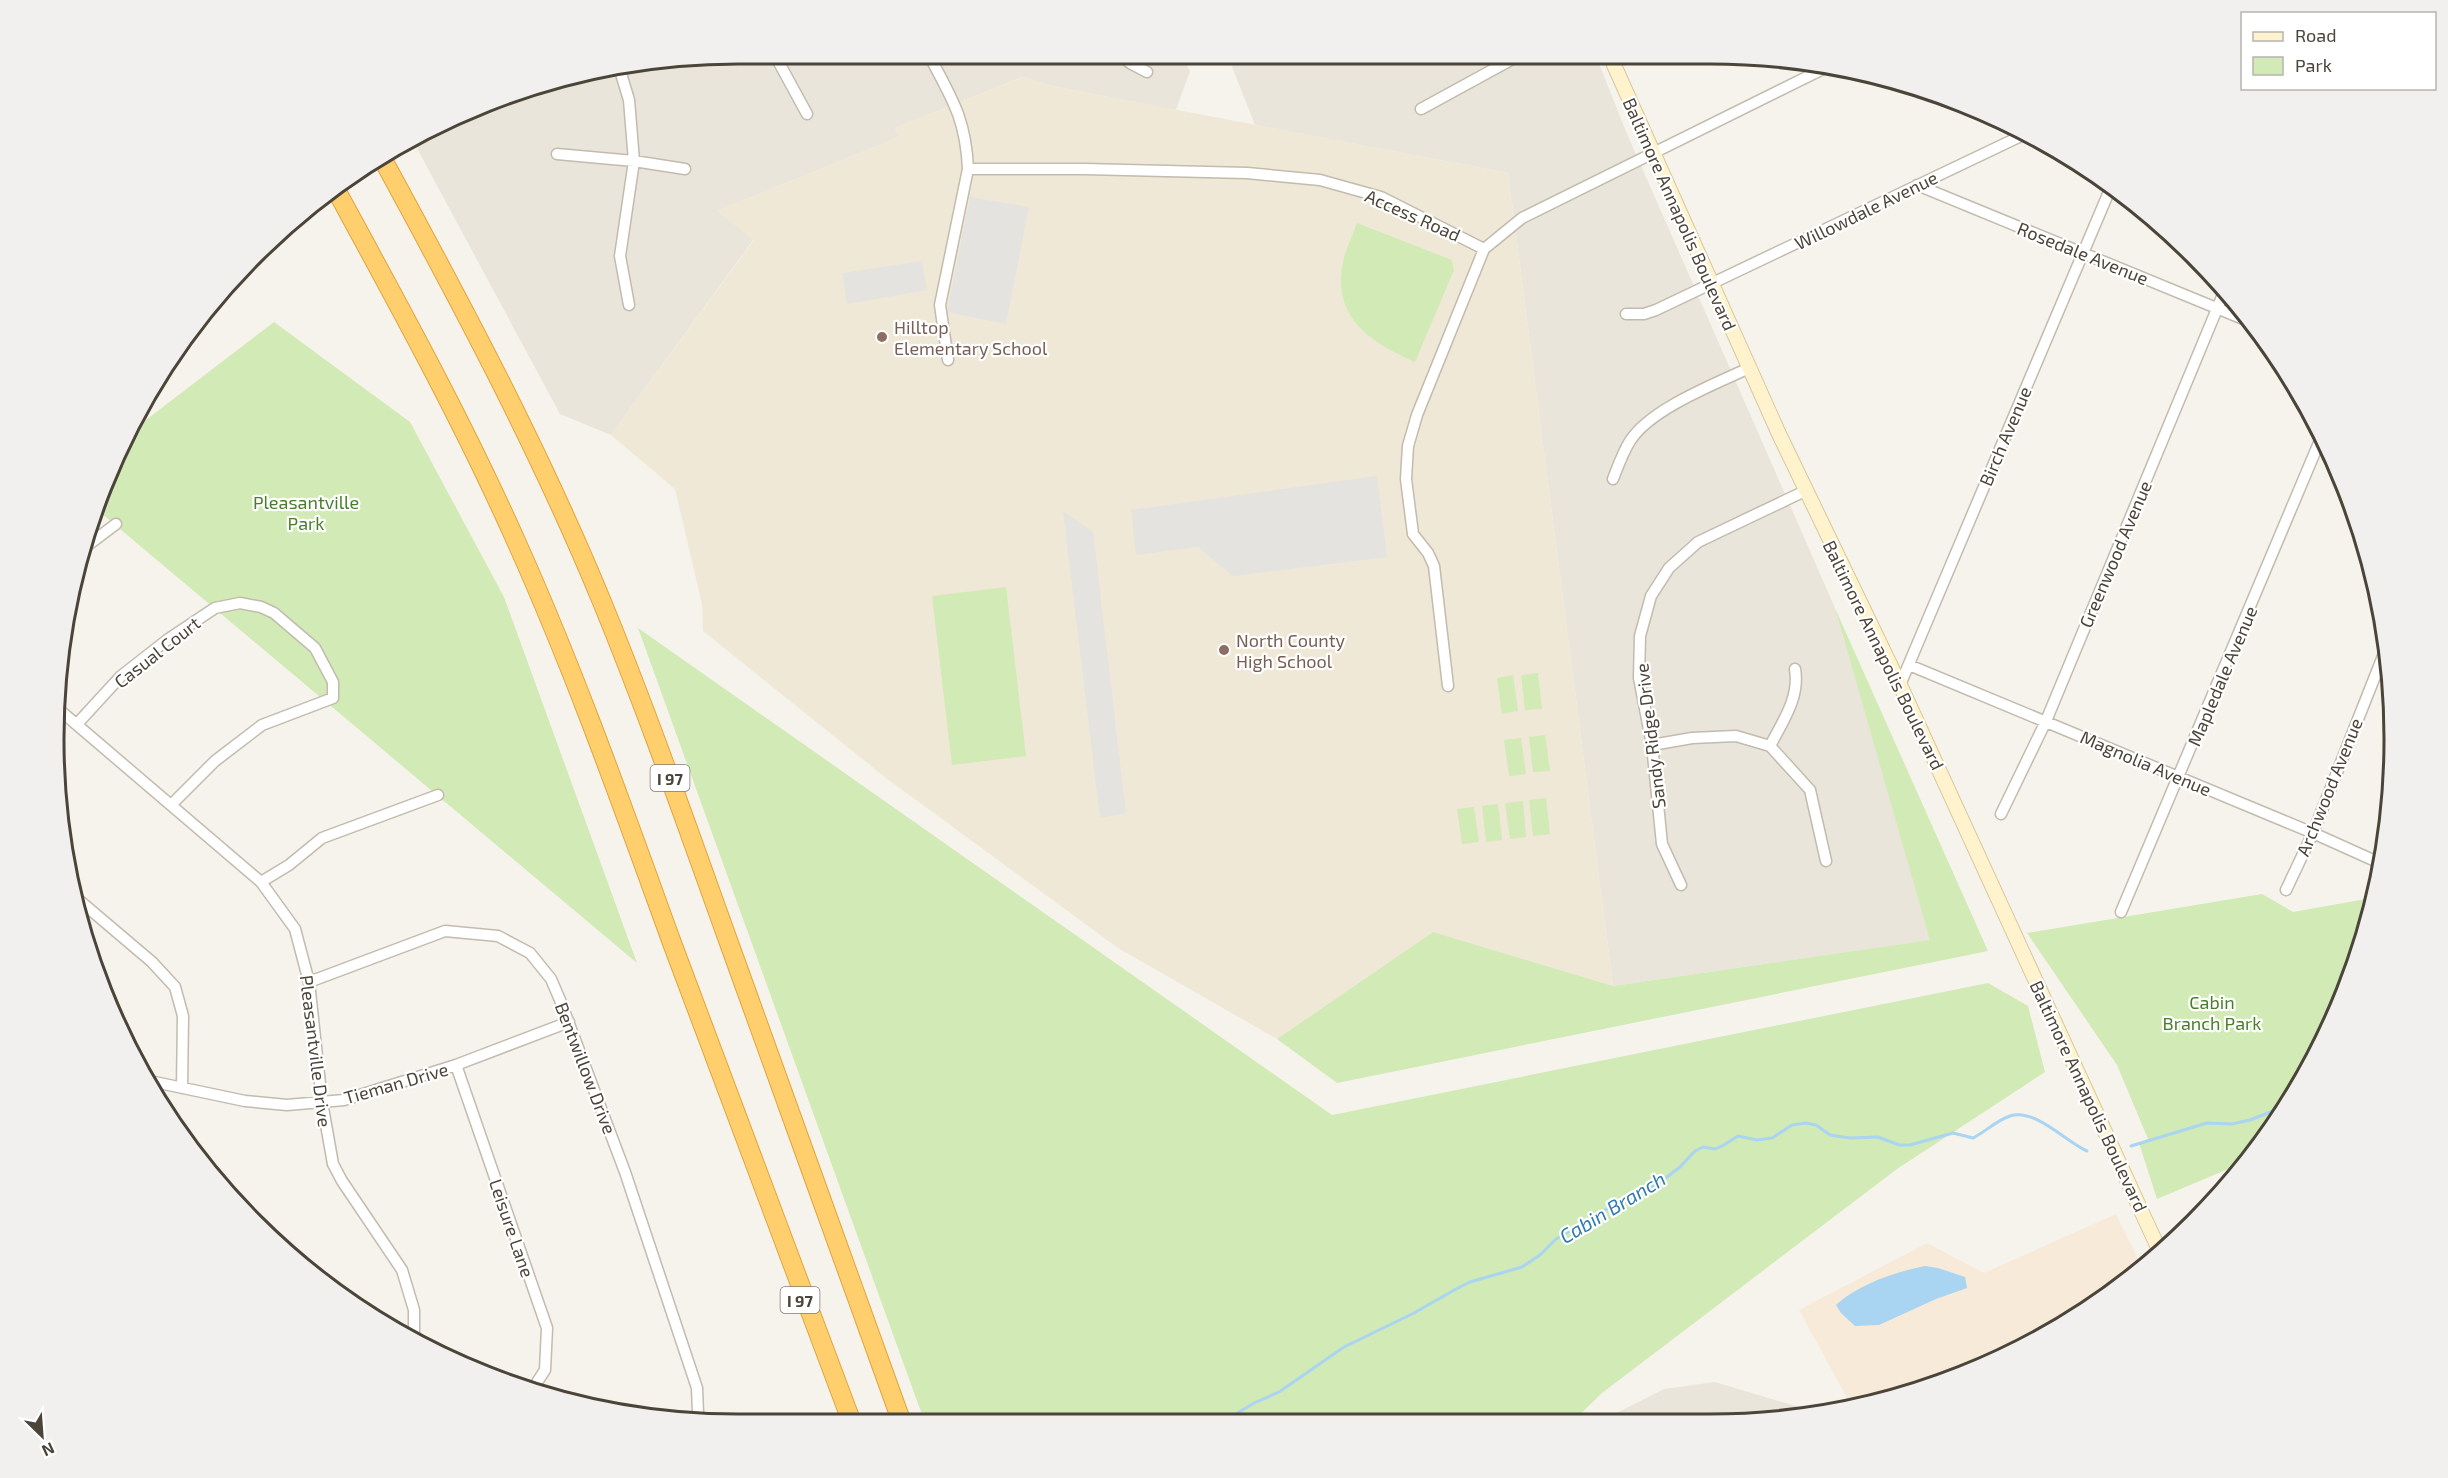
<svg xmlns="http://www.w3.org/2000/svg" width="2448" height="1478" font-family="'Exo 2',sans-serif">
	<rect width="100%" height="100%" fill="#f6f3ec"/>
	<path fill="#eae5da" d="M1596 56 1625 129 1835 608 1931 940 1613 986 1508 173 1255 125 1229 59 1232 58Z
		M1183 58 1190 71 1176 110 1052 86 1023 77 895 128 899 137 717 211 754 239 611 435 560 414 412 139 436 125 519 90 649 60Z
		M1715 1382 1812 1411 1754 1423H1597L1664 1389Z"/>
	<path fill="#f7ead8" d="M2116 1214 2142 1267 2051 1332 1929 1388 1850 1403 1799 1310 1927 1243 1984 1273Z"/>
	<path fill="#efe8d6" d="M1024 77 1052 86 1508 173 1613 986 1433 932 1277 1039 1118 948 886 778 703 631 702 604 675 489 611 435 754 240 717 211 899 137 895 128Z"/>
	<path fill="#d2eab5" d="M1357 223 1452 260 1454 270 1415 362C1368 341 1330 316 1344 258 1347 246 1353 235 1357 223Z
		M274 322 410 422 504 597 637 963 95 508 125 436Z
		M1006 587 1026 756 952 765 932 596Z
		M1835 608 1988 951 1337 1083 1277 1039 1433 932 1613 986 1930 940Z
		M638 628 1332 1115 1988 983 2028 1006 2045 1072 1897 1169 1602 1393 1571 1423H925Z
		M1538 673 1542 709 1525 710 1521 675Z
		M1513 675 1518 711 1502 714 1497 678Z
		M1545 735 1550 771 1533 772 1529 737Z
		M1521 738 1526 774 1509 776 1504 740Z
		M1546 798 1550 834 1533 836 1529 800Z
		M1523 801 1526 837 1510 839 1505 803Z
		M1498 804 1502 840 1486 842 1482 806Z
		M1474 807 1479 842 1462 844 1457 809Z
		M2381 874 2342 1001 2278 1120 2240 1164 2157 1199 2139 1143 2148 1139 2117 1065 2027 933 2262 894 2293 912 2366 899 2373 876Z"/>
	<path fill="#e5e3e0" d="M970 197 1029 207 1006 324 947 312Z
		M922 261 927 290 847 304 842 273Z
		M1377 476 1387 557 1233 576 1198 547 1136 555 1131 510Z
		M1063 511 1093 532 1126 813 1100 818Z"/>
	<path fill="#a9d4f2" d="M1925 1266 1938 1268 1965 1277 1967 1288 1936 1299 1879 1325 1855 1326 1841 1313 1836 1305C1859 1284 1895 1272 1925 1266Z"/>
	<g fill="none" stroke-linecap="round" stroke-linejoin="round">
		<path stroke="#a9d4f2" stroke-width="3" d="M2131 1146 2207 1123 2232 1124 2250 1120 2286 1106
			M1221 1423 1254 1403 1279 1392 1344 1347 1414 1313 1456 1289 1470 1282 1522 1267 1540 1255 1556 1239 1612 1206 1641 1194 1663 1180 1680 1167 1695 1151 1703 1147 1715 1149 1724 1145 1738 1136 1757 1140 1772 1138 1792 1125 1806 1123 1816 1125 1830 1135 1850 1138 1878 1137 1899 1145H1910L1953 1133 1973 1138C1985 1132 1997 1120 2010 1116 2035 1108 2066 1142 2087 1151"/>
		<g stroke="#c2bbae" stroke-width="13">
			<path id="minor" d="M1124 58 1130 63 1147 72
				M777 59 807 114
				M931 59C953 100 966 121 968 169
				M619 67 629 100 634 161 620 256 629 305
				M1421 109 1518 56
				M557 154 634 161 685 169
				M1917 185 2248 321
				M1484 249 1522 218 1823 69
				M1626 314H1644L1656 310 2021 136
				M948 360 940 305 968 169H1085L1247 173 1320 180 1381 197 1484 249 1417 415 1408 446 1406 479 1413 534 1428 553 1434 566 1448 686
				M1613 479C1618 466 1623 452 1630 441 1650 409 1715 384 1749 368
				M84 548 116 524
				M1909 665 2313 833 2382 864
				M1900 685 2111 187
				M56 707 261 882 295 929 309 982 322 1102 333 1164 342 1181 402 1270 414 1310V1336
				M77 724 121 676 167 640 215 608 240 603 261 607 274 613 315 648 333 682V698L262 725 215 761 172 804
				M1652 745 1692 738 1736 736 1770 746 1810 790 1826 861
				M1770 746C1783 721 1800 697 1795 669
				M2001 814 2046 721 2224 292
				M261 882 289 865 322 838 438 795
				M1681 885 1662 844 1652 745 1639 678 1640 636 1651 596 1669 568 1698 542 1805 491
				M2286 890 2313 833 2385 651
				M73 895 152 962 175 987 183 1016 182 1088
				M2121 912 2321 438
				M309 982 445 931 498 936 530 953 551 979 560 1000 625 1172 697 1388 698 1413
				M456 1065 547 1328 545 1370 532 1390
				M145 1080 245 1101 287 1105 344 1100 456 1065 569 1022"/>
		</g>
		<g stroke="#d6c79b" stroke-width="16">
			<path id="secondary" d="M1610 56 1779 434 1900 685 2161 1254"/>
		</g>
		<g stroke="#e0a43c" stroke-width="20">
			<path id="motorway" d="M382 158C461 303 539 449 602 602 648 714 688 829 729 943 787 1103 844 1263 902 1423
				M335 188C398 304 462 420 516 541 575 672 623 808 672 943 731 1103 791 1263 852 1423"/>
		</g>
		<use href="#minor" stroke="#fff" stroke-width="10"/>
		<use href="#secondary" stroke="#fff3cd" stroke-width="14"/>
		<use href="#motorway" stroke="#ffcf6e" stroke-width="18"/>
	</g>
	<g fill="#8d6e63" stroke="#fff" stroke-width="2">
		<circle cx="882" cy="337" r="6"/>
		<circle cx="1224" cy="650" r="6"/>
	</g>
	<g text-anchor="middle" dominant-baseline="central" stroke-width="4.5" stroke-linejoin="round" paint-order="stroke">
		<g fill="#fff" stroke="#817c74" stroke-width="1.5">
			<rect x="650.5" y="765" width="39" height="26" rx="4.5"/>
			<rect x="780.5" y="1287" width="39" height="26" rx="4.5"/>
		</g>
		<g font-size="16" font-weight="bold" fill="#4b4439">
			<text x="670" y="778">I 97</text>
			<text x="800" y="1300">I 97</text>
		</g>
		<g font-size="18" fill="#4b4439" stroke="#fff">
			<text transform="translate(1866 210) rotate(-26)">Willowdale Avenue</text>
			<text transform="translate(1680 214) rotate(66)">Baltimore Annapolis Boulevard</text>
			<text transform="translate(1413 215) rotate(24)">Access Road</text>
			<text transform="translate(2083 253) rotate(22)">Rosedale Avenue</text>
			<text transform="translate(2005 436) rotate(-67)">Birch Avenue</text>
			<text transform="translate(2115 554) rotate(-67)">Greenwood Avenue</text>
			<text transform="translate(157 652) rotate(-38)">Casual Court</text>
			<text transform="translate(1884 655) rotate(64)">Baltimore Annapolis Boulevard</text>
			<text transform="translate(2222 676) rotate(-67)">Mapledale Avenue</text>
			<text transform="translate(1650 736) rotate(-97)">Sandy Ridge Drive</text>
			<text transform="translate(2146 763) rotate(23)">Magnolia Avenue</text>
			<text transform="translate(2329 787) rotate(-68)">Archwood Avenue</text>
			<text transform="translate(316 1051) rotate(83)">Pleasantville Drive</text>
			<text transform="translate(586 1068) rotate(69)">Bentwillow Drive</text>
			<text transform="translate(396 1083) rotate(-16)">Tieman Drive</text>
			<text transform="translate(2089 1096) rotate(65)">Baltimore Annapolis Boulevard</text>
			<text transform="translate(512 1228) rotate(71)">Leisure Lane</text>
		</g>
		<g font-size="18" fill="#785e54" stroke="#fff" text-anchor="start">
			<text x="894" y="327">Hilltop<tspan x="894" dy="21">Elementary School</tspan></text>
			<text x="1236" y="640">North County<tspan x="1236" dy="21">High School</tspan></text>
		</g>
		<g font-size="18" fill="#4a7f2a" stroke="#fff">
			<text x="306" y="502">Pleasantville<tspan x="306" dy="21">Park</tspan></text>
			<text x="2212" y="1002">Cabin<tspan x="2212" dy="21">Branch Park</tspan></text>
		</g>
		<g font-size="20" font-style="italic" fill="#2e7ab2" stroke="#fff">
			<text transform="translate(1612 1207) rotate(-31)">Cabin Branch</text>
		</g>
	</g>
	<path d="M0 0H2448V1478H0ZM738 64H1710A674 674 0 0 1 2384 738V740A674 674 0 0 1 1710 1414H738A674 674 0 0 1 64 740V738A674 674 0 0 1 738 64Z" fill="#f1f0ef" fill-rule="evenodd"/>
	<path fill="none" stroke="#4b4439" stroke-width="3" d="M738 64H1710A674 674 0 0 1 2384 738V740A674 674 0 0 1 1710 1414H738A674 674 0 0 1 64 740V738A674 674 0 0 1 738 64Z"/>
	<rect x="2241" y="12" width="195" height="78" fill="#ffffff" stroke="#b7b4b0" stroke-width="1.5"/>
	<rect x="2253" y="32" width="30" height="9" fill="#fff3cd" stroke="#b7b4b0" stroke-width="1.5"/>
	<text x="2295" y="42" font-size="18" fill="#4b4439">Road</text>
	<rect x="2253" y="57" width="30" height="18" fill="#d2eab5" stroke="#b7b4b0" stroke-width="1.5"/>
	<text x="2295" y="72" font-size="18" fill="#4b4439">Park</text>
	<g transform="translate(42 1436) rotate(155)" stroke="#ffffff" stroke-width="4.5" paint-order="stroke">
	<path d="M0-4.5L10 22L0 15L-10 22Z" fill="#4b4439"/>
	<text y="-9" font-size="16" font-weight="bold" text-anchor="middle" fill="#4b4439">N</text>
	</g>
</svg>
